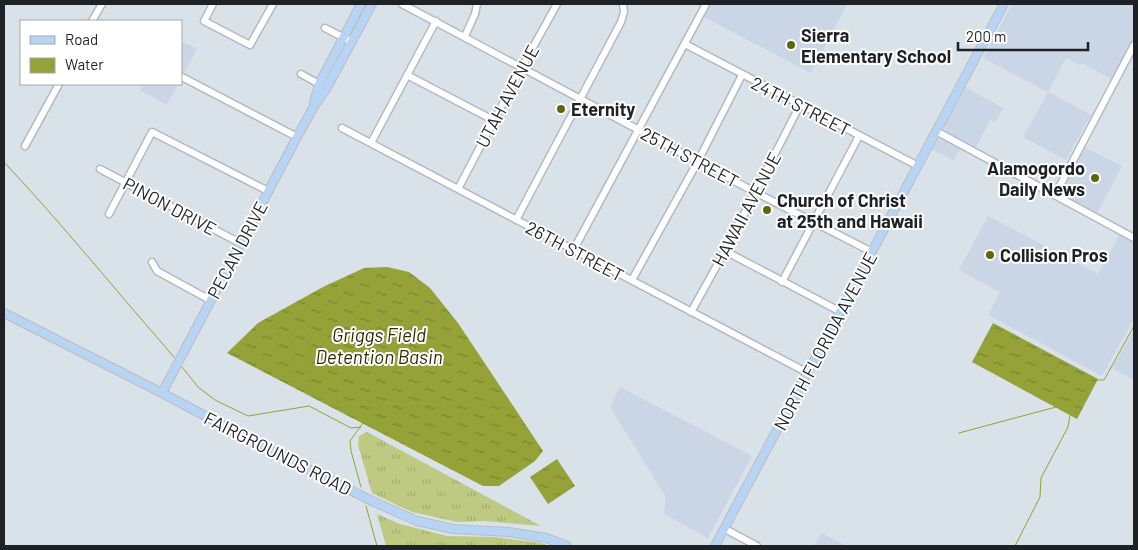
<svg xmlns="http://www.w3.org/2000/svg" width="1138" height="550" font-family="Barlow,sans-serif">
	<defs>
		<pattern id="grass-tufts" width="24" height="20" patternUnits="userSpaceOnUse" patternTransform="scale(1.25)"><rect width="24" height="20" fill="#beca81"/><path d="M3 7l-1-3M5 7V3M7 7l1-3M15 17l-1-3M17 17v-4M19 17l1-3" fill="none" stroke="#a3ad6f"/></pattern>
		<pattern id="water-ripples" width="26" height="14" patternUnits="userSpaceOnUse" patternTransform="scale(1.25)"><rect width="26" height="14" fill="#95a238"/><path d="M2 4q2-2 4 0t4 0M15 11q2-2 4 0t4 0" fill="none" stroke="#79842f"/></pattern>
	</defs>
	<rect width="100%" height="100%" fill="#d9e1e9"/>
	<path fill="#cad6e5" d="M711 4H847L811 73 704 17Z
		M1012 4H1134V39L1113 80 1082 63 1080 65 1066 58 1048 92 1091 115 1066 160 1023 137 1048 92 983 58Z
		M181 41 197 49 181 78Z
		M144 84H178L167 105 140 90Z
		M965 87 1003 108 995 122 990 120 976 147 946 131 944 127Z
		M938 139H941L960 149 954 161 932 149Z
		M1084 147 1122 166 1097 213 1064 195 1061 190Z
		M988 216 1098 274 1120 234 1134 242V318L1102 376 988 315 1000 292 959 270Z
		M1134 330V380L1112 368Z
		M620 387 752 456 708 538 664 514 666 497 610 407Z
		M822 533 846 546H814Z"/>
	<path fill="url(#grass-tufts)" d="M367 432 541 526 485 521 457 522 412 512 372 493 358 445 359 436Z
		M377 514 400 524 447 536 494 537 541 543 550 546H386Z"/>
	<path fill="url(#water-ripples)" d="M387 267 409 272 430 288 458 323 543 451 535 461 499 486H483L227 353 258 323 323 287 364 268Z
		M993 323 1098 379 1077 419 972 362Z
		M557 459 575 486 548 504 530 477Z"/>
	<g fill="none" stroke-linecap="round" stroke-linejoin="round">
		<path stroke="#95a238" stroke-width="1" d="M4 162C63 225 117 292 174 357
			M182 367 198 387 215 400 248 416 309 406 351 428 361 427
			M1097 380H1104L1134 326
			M959 433 1056 407
			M361 487 351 451 350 441 363 423
			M366 506 377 546
			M1015 546 1040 497 1041 478 1068 427 1070 415"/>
		<g stroke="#b2b9c1" stroke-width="9">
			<path id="minor" d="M213 4 204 21 250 45 273 4
				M402 4 755 192 872 252
				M92 21 102 4
				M325 28 352 42
				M465 36 475 14 477 4
				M685 44 918 166
				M301 74 319 84
				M407 75 495 121
				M182 77 297 137
				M342 128 808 373
				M936 131 1134 238
				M371 143 436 21
				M25 146 59 84
				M100 169 240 243
				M458 189 522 67 557 4
				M1055 195 1134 45
				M109 214 152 132 268 191
				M516 220 621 22 624 12 623 4
				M574 249 706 4
				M725 251 841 312
				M152 262 157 271 210 300
				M632 280 698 161 742 75
				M782 282 859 136
				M691 312 725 251 800 105
				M725 529 757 546"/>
		</g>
		<g stroke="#bcbdbe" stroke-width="10">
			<path id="major" d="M314 103 319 84 361 4
				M4 313 162 393 256 443 372 501 417 521 453 529 508 532 546 538 567 546
				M162 393 297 137 313 108 326 89 372 4
				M715 546 1004 4"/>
		</g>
		<use href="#minor" stroke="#fff" stroke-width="6"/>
		<use href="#major" stroke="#b8d4f4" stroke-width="8"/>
	</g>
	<g fill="#5e680a" stroke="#fff" stroke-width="2">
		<circle cx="791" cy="45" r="5"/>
		<circle cx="561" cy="109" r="5"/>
		<circle cx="1095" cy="178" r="5"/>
		<circle cx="767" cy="210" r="5"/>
		<circle cx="990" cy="255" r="5"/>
	</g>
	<g text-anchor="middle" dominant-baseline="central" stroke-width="4" stroke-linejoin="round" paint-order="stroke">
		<g font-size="18" font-weight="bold" fill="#1f2225" stroke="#fff" text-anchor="start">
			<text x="801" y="35">Sierra<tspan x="801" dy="21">Elementary School</tspan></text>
			<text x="571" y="109">Eternity</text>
			<text x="1085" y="168" text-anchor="end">Alamogordo<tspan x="1085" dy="21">Daily News</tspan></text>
			<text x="777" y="200">Church of Christ<tspan x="777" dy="21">at 25th and Hawaii</tspan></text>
			<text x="1000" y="255">Collision Pros</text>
		</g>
		<g font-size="18" fill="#1f2225" stroke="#fff">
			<text transform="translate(507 96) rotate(-62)">UTAH AVENUE</text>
			<text transform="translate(801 106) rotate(27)">24TH STREET</text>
			<text transform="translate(690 157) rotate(28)">25TH STREET</text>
			<text transform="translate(170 206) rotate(28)">PINON DRIVE</text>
			<text transform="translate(746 209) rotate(-62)">HAWAII AVENUE</text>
			<text transform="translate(237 250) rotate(-62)">PECAN DRIVE</text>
			<text transform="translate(575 251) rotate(28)">26TH STREET</text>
			<text transform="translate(825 341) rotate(-62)">NORTH FLORIDA AVENUE</text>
			<text transform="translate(278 453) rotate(27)">FAIRGROUNDS ROAD</text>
		</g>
		<g font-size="19" font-style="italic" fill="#2b2f02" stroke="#fff">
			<text x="379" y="334">Griggs Field<tspan x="379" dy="22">Detention Basin</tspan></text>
		</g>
	</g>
	<rect width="1138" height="550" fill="none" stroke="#1f2225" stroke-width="10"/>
	<rect x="20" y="20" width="162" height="65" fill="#ffffff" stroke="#a5a7a8"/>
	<rect x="30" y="36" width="25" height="8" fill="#b8d4f4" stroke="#a5a7a8"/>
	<text x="65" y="45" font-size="15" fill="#1f2225">Road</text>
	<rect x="30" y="58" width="25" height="15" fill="url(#water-ripples)" stroke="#a5a7a8"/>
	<text x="65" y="70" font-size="15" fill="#1f2225">Water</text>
	<path d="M958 42v8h130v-8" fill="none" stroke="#1f2225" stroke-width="2.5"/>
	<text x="966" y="42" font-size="15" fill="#1f2225" stroke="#ffffff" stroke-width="4" paint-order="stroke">200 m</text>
</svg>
